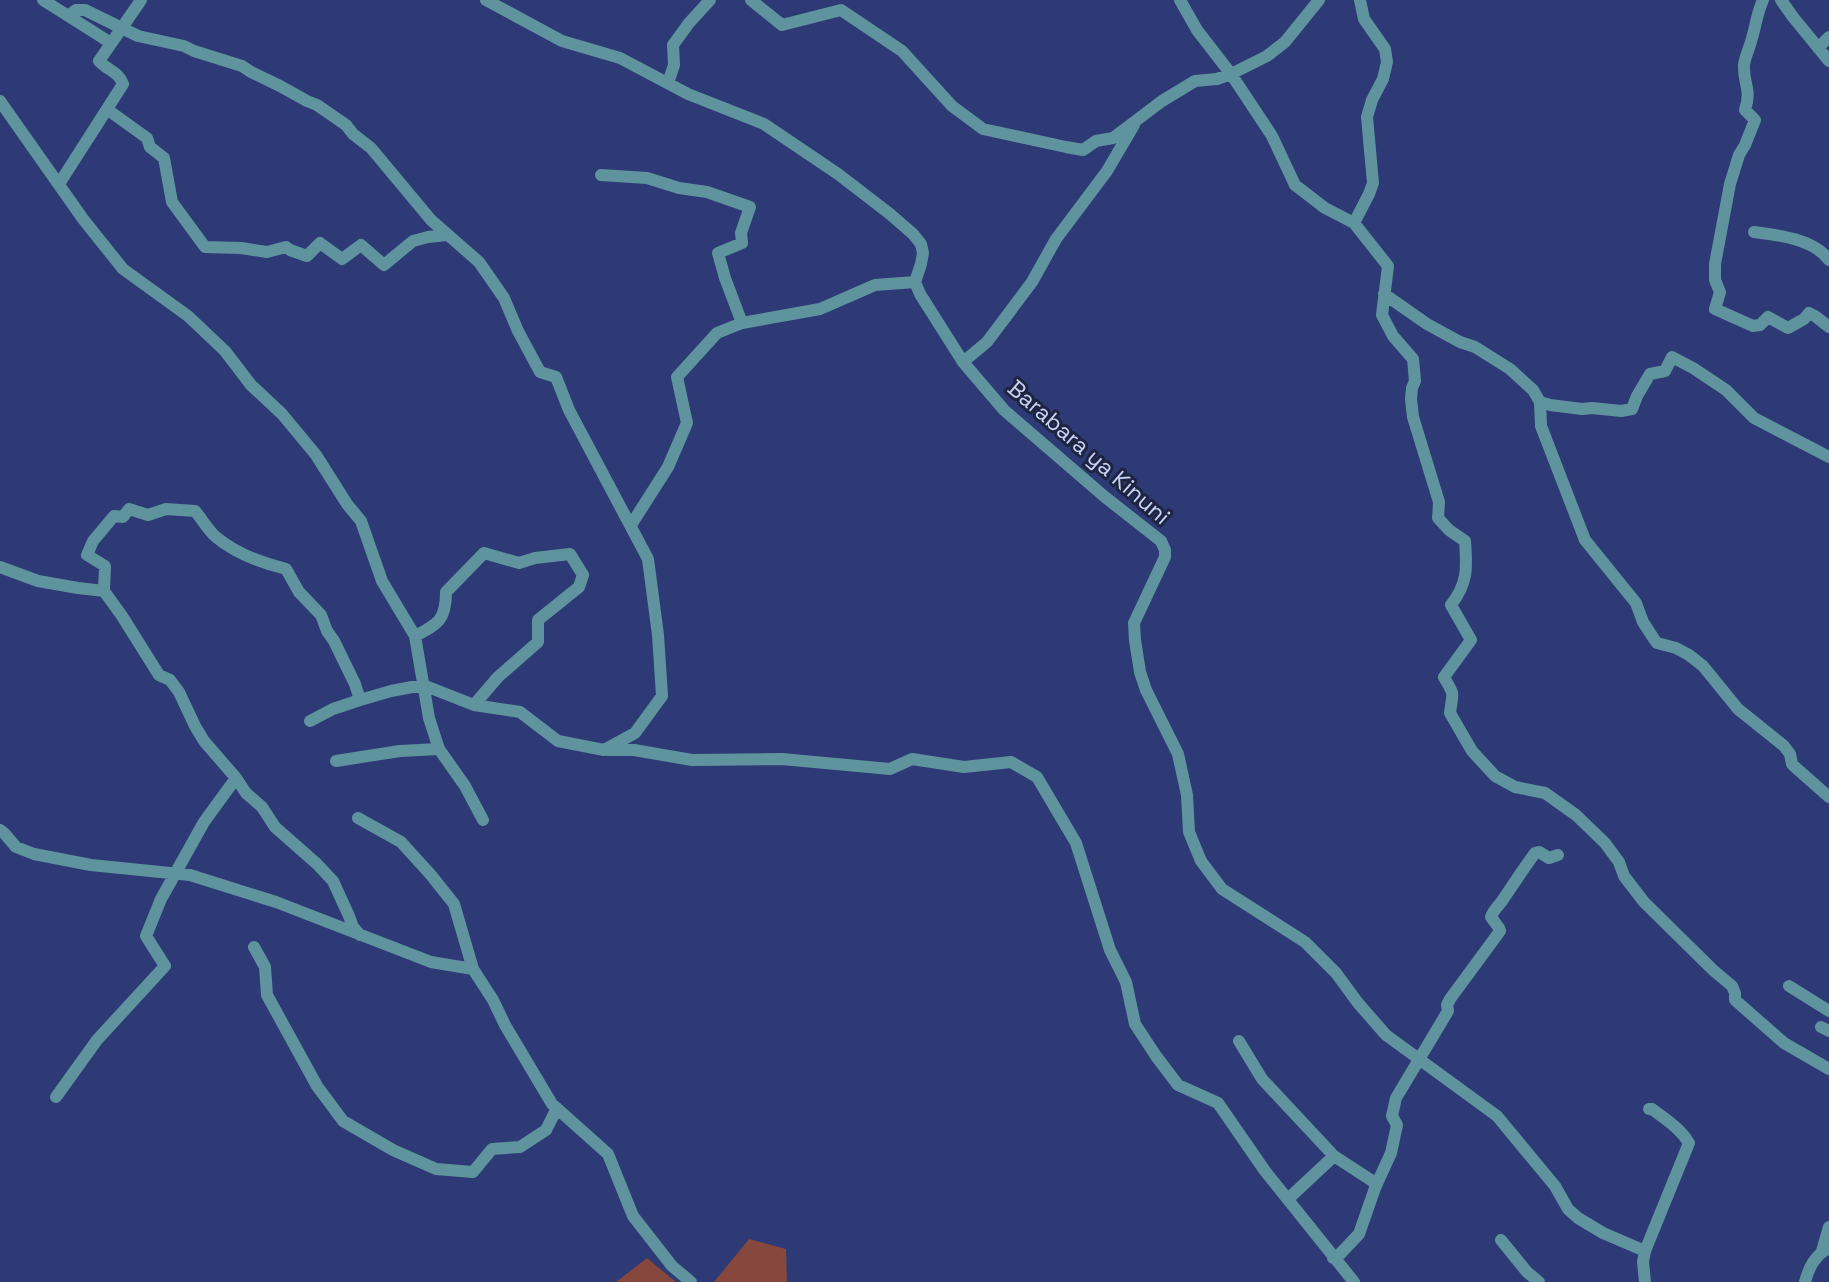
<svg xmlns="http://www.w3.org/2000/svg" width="1829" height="1282" font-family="'Space Grotesk',sans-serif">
	<rect width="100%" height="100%" fill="#2d3a76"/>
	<path fill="#86473c" d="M749 1239 786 1249 787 1282H714Z
		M647 1258 676 1282H616Z"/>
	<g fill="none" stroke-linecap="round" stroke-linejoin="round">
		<path stroke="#5f939d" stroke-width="12" d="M43 0 111 43
			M486 0 562 41 620 58 688 94 764 124 838 174 890 214 913 234 921 244 923 253 921 264 915 282 920 294 963 362 1004 410 1105 497 1161 541 1165 550V557L1134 623 1135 640 1140 672 1146 690 1178 754 1187 795 1189 832 1201 861 1222 889 1305 942 1336 973 1358 1003 1386 1035 1497 1116 1555 1186 1568 1209 1578 1218 1603 1233 1645 1251
			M751 0 782 25 841 10 902 51 952 106 983 129 1066 147 1083 150 1096 141 1113 138 1162 101 1195 81 1217 79 1231 74 1267 56 1285 42 1319 0
			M1180 0 1197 30 1231 74 1272 136 1295 185 1325 208 1354 223 1388 266 1382 315 1393 336 1413 359 1415 381 1412 388 1411 399 1413 417 1439 502 1438 518 1449 530 1465 541C1467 568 1468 583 1451 605L1471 640 1444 677C1455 697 1453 690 1450 713L1472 751 1495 776 1515 787 1545 793 1576 815 1605 843 1619 862 1624 876 1644 902 1713 970 1732 986 1735 993V1000L1784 1043 1829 1069
			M1763 0C1757 13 1756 25 1752 38 1750 47 1745 56 1744 65 1743 84 1752 89 1745 110L1755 120 1745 145 1739 155 1730 184 1715 264V280L1720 292 1715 309 1753 326 1760 325 1768 317 1788 328 1804 319 1809 313 1815 316 1829 327
			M1781 0 1793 17 1829 61
			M68 16 76 10H85L138 36 184 46 194 51 242 66 251 72 280 86 307 101 317 105 346 125 353 134 371 148 431 220 479 262 504 298 518 331 540 372 556 377 569 410 648 559 658 635 662 696 635 733 604 750 558 741 520 712 474 705 423 685 391 691 360 700 333 709 310 721
			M1818 48 1829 37
			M668 83 674 65 673 45 689 23 710 0
			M0 101 83 219 123 269 188 316 225 351 251 385 282 414 316 455 347 504 361 521 382 581 415 636 429 718 439 749 465 786 483 820
			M108 110 147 138 150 147 164 158 172 202 205 247 241 248 267 252 286 247 290 250 307 256 320 243 342 259 361 245 384 265 413 241 428 237 447 235
			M601 175 647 178 679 188 707 192 750 207 741 233 742 243 718 253 725 278 742 323
			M59 184 123 84C119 72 107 70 99 61L141 0
			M1354 223 1369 194 1373 183 1367 117 1372 100 1383 79 1387 62 1385 49 1364 19 1360 0
			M1754 232C1778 235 1814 239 1829 260
			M1384 294 1427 324 1460 342 1475 347 1510 369 1533 390 1540 402 1541 426 1585 540 1636 603 1643 622 1654 639 1657 643 1676 648 1689 655 1703 666 1738 709 1784 746 1790 754 1792 764 1795 767 1829 797
			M963 362 987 342 1032 282 1056 239 1107 171 1134 125
			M1540 402 1550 405 1582 409 1592 408 1621 411 1632 409 1637 396 1650 374 1665 371 1672 357 1693 368 1726 390 1754 418 1829 457
			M631 525 668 467 687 423 677 377 717 333 742 323 820 309 875 285 915 282
			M0 567 38 581 78 588 104 591 105 566 87 555 93 541 114 516 123 517 129 509 148 515 166 509 195 511C202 519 208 530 216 537 235 553 262 563 286 569L299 592 321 615 327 631 334 641 355 684 360 700
			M415 636C438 624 446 620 446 592L484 553 519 563 535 558 570 554 583 575 579 587 538 620V642L498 677 474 705
			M608 750H634L692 760 782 759 890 769 912 759 964 767 1011 762 1037 777 1076 843 1110 950 1126 982 1135 1024 1156 1056 1178 1085 1218 1103 1265 1171 1354 1282
			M336 761 400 751 439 749
			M236 778 246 793 262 807 275 827 317 864 333 881 349 916 353 927 360 935
			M358 818 401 842 431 875 454 904 473 969
			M0 830 4 833 16 847 34 854 91 865 190 875 276 902 431 962 473 969 493 1000 505 1025 552 1104 608 1154 633 1216 672 1266 691 1282
			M254 947 265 967 267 995 317 1086 343 1121 393 1150 436 1169 473 1172 492 1149 520 1147 546 1130 557 1108
			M1789 986 1829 1011
			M1821 1027 1829 1031
			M1239 1041 1262 1079 1334 1156 1377 1184
			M56 1097 97 1040 165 966 146 936 161 899 204 822 236 778 204 741 195 726 179 692 170 680 159 675 122 616 104 591
			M1288 1199 1334 1156
			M1501 1240 1527 1272 1539 1282
			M1822 1251 1829 1227
			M1333 1258 1340 1254 1359 1234 1375 1188 1391 1153 1397 1125 1392 1116 1396 1098 1448 1011 1447 1005 1450 999 1500 931 1499 928 1491 917C1493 910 1500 905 1504 898 1514 883 1524 868 1535 853L1539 852 1549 858 1558 855
			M1645 1282 1643 1262 1645 1251 1689 1143C1680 1128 1665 1119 1652 1109H1649
			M1805 1282C1809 1267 1815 1255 1829 1248"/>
	</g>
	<g text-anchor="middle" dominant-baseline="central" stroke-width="6" stroke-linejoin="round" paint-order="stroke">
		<g font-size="23" fill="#c5d1f5" stroke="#1e2540">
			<text transform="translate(1089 452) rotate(41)">Barabara ya Kinuni</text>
		</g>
	</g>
</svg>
